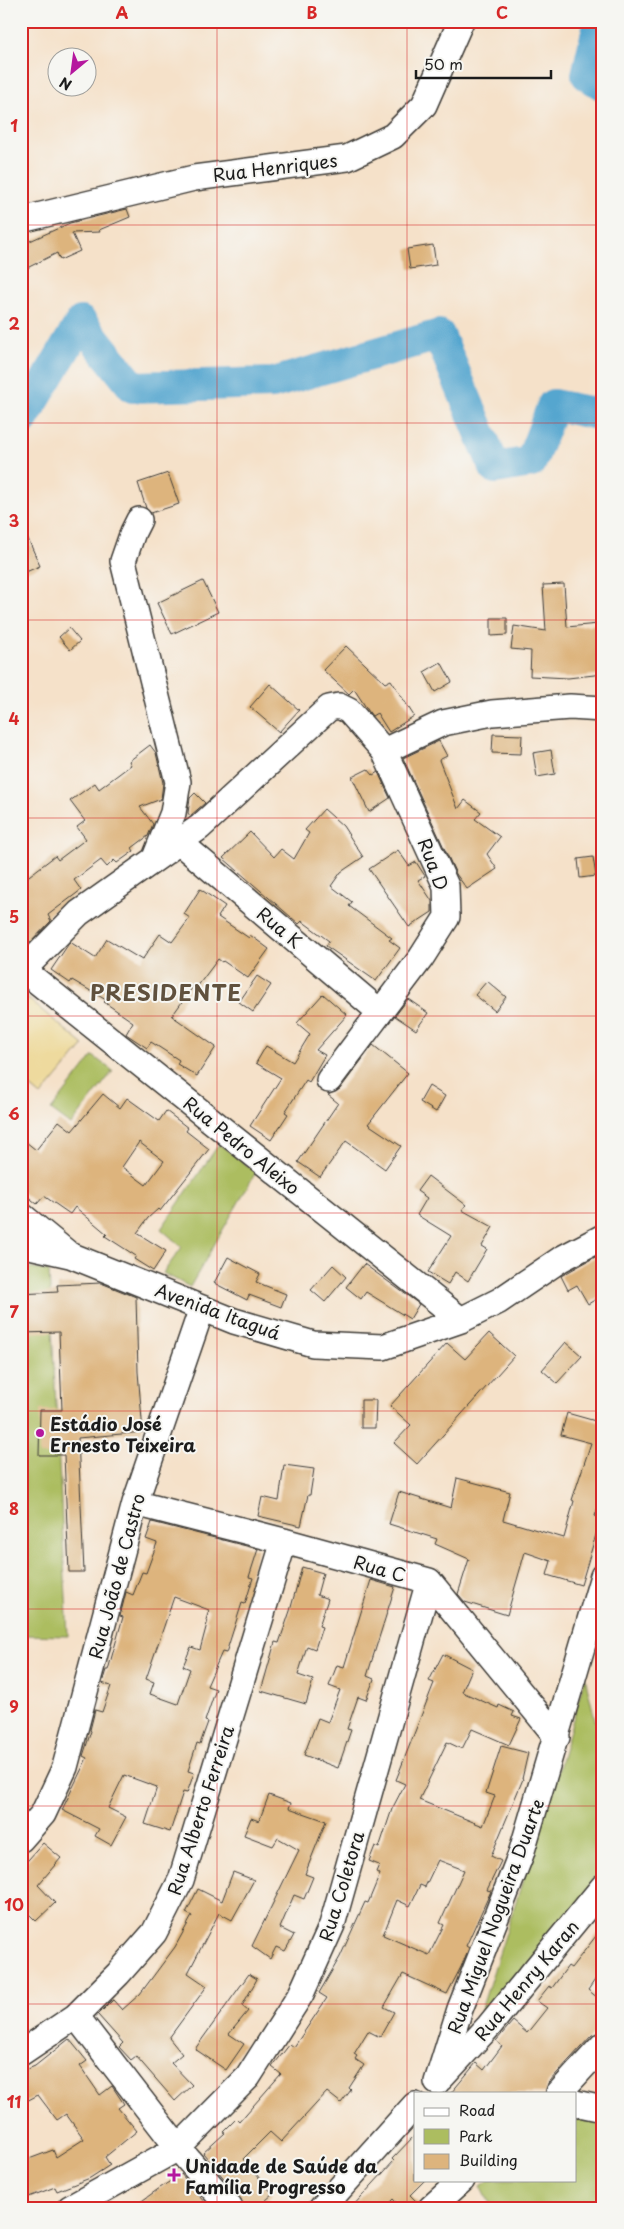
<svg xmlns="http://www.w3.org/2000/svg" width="624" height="2229" font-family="'Playpen Sans',sans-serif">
	<rect width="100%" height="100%" fill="#f6f6f2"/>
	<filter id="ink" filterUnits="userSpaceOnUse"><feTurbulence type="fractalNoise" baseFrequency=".02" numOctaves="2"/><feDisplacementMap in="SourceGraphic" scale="10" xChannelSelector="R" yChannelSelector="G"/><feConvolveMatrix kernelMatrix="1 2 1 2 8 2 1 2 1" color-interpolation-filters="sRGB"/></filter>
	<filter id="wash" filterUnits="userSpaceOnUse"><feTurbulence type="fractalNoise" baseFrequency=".0096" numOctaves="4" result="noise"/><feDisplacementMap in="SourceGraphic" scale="20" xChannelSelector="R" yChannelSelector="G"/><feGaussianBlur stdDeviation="1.12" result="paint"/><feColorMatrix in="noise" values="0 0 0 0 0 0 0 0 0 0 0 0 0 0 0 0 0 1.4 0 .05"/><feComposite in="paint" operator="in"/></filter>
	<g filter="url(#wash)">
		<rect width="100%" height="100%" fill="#f5e1c9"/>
		<path fill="#acbd60" stroke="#646c3e" d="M93 1056 113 1071 71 1125 51 1110Z
			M219 1144 256 1172 190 1287 163 1273 182 1247 161 1229Z
			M21 1267 49 1271 68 1636 21 1635Z
			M585 1677 603 1753V1878L507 1998 479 2016 560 1765Z
			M577 2119 603 2124V2208H492L481 2186 489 2180H575V2120Z"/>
		<path fill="#eeda9e" stroke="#857b5d" d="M21 993 84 1045 41 1096 21 1079Z"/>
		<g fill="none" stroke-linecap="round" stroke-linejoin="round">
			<path stroke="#54a6cf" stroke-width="32" d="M603 25 598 28 587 75 603 85
				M21 422 81 322 133 387 273 383 439 335 495 468 531 462 553 405 603 415"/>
		</g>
		<g id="blocks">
			<path fill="#ddb47d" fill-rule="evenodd" d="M127 209 130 217 99 230 100 232 72 233 80 251 60 260 57 253 21 271V245L70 223Z
				M433 245 436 265 410 269 407 249Z
				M168 473 179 504 151 513 146 508 138 483Z
				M21 523 40 566 21 574Z
				M203 581 218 612 172 634 157 603Z
				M564 584 567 627 598 624 603 674 568 678 530 676 531 651 511 649 514 626 546 631 543 585Z
				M491 618H507V635L491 636Z
				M69 628 80 641 70 650 59 637Z
				M346 646 385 683 391 680 414 716 389 732 377 713 372 716 369 712 354 689 349 694 323 670Z
				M441 662 452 682 435 692 424 672Z
				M270 684 299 710 279 732 250 707Z
				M493 734 522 735 521 754 492 753Z
				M439 741 447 756 439 760 458 809 465 800 481 812 475 819 500 837 487 854 497 869 467 889 456 874 403 758Z
				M150 745 156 753 163 783 161 799 140 807 153 824 148 836 132 848 134 851 117 863 114 860 107 867 101 860 74 880 81 890 48 915 51 921 29 944 21 936V882L55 856 58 860 86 839 77 827 85 821 70 801 95 783 99 789 131 765 129 761Z
				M551 750 555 774 537 777 533 753Z
				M368 769 373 775 378 772 390 798 369 812 352 777Z
				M195 793 205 803 190 816 188 813 190 798Z
				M324 809 343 826 363 857 341 872 331 886 352 902 349 906 392 938 389 940 400 948 376 981 326 946 329 941 302 921 299 924 223 858 250 832 274 857 281 849 294 859 309 833 305 830Z
				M398 850 409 866 416 862 425 876 418 880 432 901V912L409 927 369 869Z
				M593 857 596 876 580 878 578 859Z
				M200 889 225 906 218 917 249 938 250 935 269 949 248 978 223 961 222 962 218 959 197 987 194 985 172 1016 216 1047 197 1076 177 1064 179 1060 151 1042 147 1048 126 1034 133 1022 104 1002 106 1000 72 980 70 983 51 970 70 942 95 958 107 939 142 960 160 934 172 942 190 918 184 914Z
				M257 976 271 985 253 1012 239 1002Z
				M487 981 506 997 495 1011 475 995Z
				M323 994 347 1015 316 1050 325 1055 309 1082 306 1080 285 1112 288 1114 271 1140 250 1126 281 1078 256 1063 266 1046 293 1062 310 1034 297 1023Z
				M408 999 428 1013 416 1030 395 1016Z
				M373 1045 408 1073 368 1124 401 1146 385 1169 346 1141 320 1177 298 1162 338 1103 328 1095 340 1089Z
				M429 1086 445 1096 436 1112 420 1102Z
				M103 1094 120 1108 127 1098 159 1121 166 1111 188 1128 186 1131 209 1149 160 1211 158 1209 148 1218 137 1233 166 1251 153 1271 134 1259 136 1256 105 1236 107 1234 75 1207 70 1214 44 1196 37 1204 21 1191V1138L36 1150 59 1121 72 1131ZM139 1142 164 1161 146 1185 122 1167Z
				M428 1176 466 1205 462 1210 493 1227 482 1246 487 1249 468 1281 455 1272 448 1284 428 1272 451 1236 417 1215 427 1198 417 1191Z
				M597 1256 603 1267V1295L588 1304 577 1285 568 1290 561 1276Z
				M228 1257 260 1274 256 1282 286 1294 281 1307 249 1295 247 1300 214 1283Z
				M364 1264 419 1304 410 1319 366 1292 361 1299 346 1287Z
				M333 1265 346 1277 325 1302 311 1290Z
				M101 1283 136 1297 138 1372 143 1432 78 1438 84 1572H69L64 1455H39L40 1410H62L59 1332 21 1333V1294L58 1292 57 1285Z
				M489 1333 514 1356 417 1464 394 1443 411 1425 390 1406 447 1343 465 1359Z
				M566 1342 582 1356 557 1383 542 1370Z
				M361 1400H376L375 1428H361Z
				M567 1413 599 1422 601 1416H603V1492L595 1516 601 1518 581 1585 547 1575 551 1561 525 1552 507 1615 465 1602 458 1594 469 1559 435 1544 437 1539 389 1524 399 1492 451 1508 457 1478 510 1492 503 1520 564 1538 574 1501 572 1500 591 1443 561 1435Z
				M284 1465 314 1469 310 1495H308L301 1526 258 1516 262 1497 279 1501Z
				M152 1522 258 1549 249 1577 253 1578 245 1604 242 1603 226 1653 222 1652 207 1686 216 1689 205 1721 208 1722 200 1744 197 1743 188 1771 194 1773 187 1793 183 1792 170 1832 145 1824 157 1787 124 1775 108 1808 126 1817 111 1845 95 1836 99 1829 62 1810 87 1758 83 1756 91 1731 90 1730 95 1710 102 1712 111 1686 102 1683 106 1670H108L123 1617 120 1616 126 1592 133 1595 142 1572 146 1573 157 1543 146 1539ZM174 1597 209 1610 206 1620H208L200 1650 191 1647 183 1666 190 1669 178 1704 150 1694 154 1682 146 1679Z
				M302 1567 323 1573 317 1595 328 1599 319 1626 322 1627 315 1649 307 1646 298 1675 313 1680 306 1704 261 1691 275 1642 279 1643 290 1611Z
				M371 1580 395 1587 367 1676 374 1679 366 1700 358 1697 347 1729 351 1730 338 1768 304 1755 318 1718 328 1722 340 1690 329 1686 337 1665 344 1667Z
				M443 1654 472 1669 462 1692 498 1708 499 1705 514 1712 512 1716 521 1719 509 1745 472 1729 462 1749 447 1742 419 1800 483 1826 495 1796 486 1793 501 1746 528 1753 522 1779H523L491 1856 501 1861 487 1890 491 1891 466 1946 469 1948 461 1967 447 1994 403 1974 384 2007 394 2012 380 2037 368 2031 354 2054 357 2056 355 2059 364 2065 349 2088 351 2090 341 2103 327 2092 281 2142 270 2132 243 2159 273 2194 257 2208H244L241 2199 203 2153 225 2133 223 2132 236 2119 239 2122 281 2074 272 2067 290 2044 294 2047 327 1998 319 1993 340 1957 365 1902 368 1903 380 1874 376 1872 379 1865 369 1861 375 1846 379 1848 392 1809 405 1784 396 1780 434 1683 429 1681ZM438 1860 464 1870 440 1923 444 1925 429 1955 383 1935 397 1900 410 1906 420 1885 425 1887Z
				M269 1795 291 1803 289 1808 326 1821 305 1874 313 1877 304 1899 294 1895 280 1928 294 1935 285 1951 276 1947 270 1959 252 1946 299 1850 278 1838 273 1846 244 1835 251 1818 259 1821Z
				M43 1843 61 1858 38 1885 55 1903 36 1921 21 1906V1868Z
				M233 1872 254 1880 232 1920 219 1913 188 1973 207 1986 169 2038 182 2054 171 2063 192 2085 175 2101 136 2056 131 2060 119 2047 123 2043 98 2015 113 2000 122 2010 140 1994 175 1947 192 1916 186 1913 198 1889 222 1901Z
				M603 1927V1968L588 1990 603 2002V2031L592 2035 548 2083 545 2093H451L476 2063 484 2070 502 2046 496 2041 513 2021 527 2033 547 2008 537 2001 549 1986 552 1988 568 1966 571 1968Z
				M249 1974 257 1979 242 2006 248 2011 229 2034 244 2044 226 2070 195 2049Z
				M69 2039 87 2061 80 2066 100 2095 112 2086 124 2104 118 2108 137 2131 105 2157 110 2165 90 2178 57 2191 55 2187 21 2200V2162L53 2150 56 2157 84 2139 66 2114 57 2120 38 2095 21 2104V2072L35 2066Z
				M415 2135V2180H425L410 2195 418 2203 417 2208H402L393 2199 384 2208H351L394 2161 392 2159Z
				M181 2174 209 2208H132L157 2190Z"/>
		</g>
	</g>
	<g filter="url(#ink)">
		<use href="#blocks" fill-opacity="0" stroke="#3d3a36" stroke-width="1"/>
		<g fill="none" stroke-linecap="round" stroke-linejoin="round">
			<g stroke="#3d3a36" stroke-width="28">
				<path id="minor" d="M21 220 194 178 347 158 393 136 424 105 461 21
					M139 520 133 532 123 561 178 782 173 813 155 858
					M384 751 443 723 492 713 570 707 603 709
					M179 842 380 1012
					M23 970 461 1320
					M21 972 79 913 200 827 329 708 339 706 349 711 384 751 446 886 447 917 421 958 329 1080
					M21 1215 66 1252
					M21 1244 70 1255 234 1321 313 1344 383 1347 461 1320 499 1301 561 1259 603 1237
					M135 1503 284 1541 429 1581 557 1737
					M21 1839 43 1814 65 1767 135 1503 202 1308
					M76 2016 178 2148 230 2208
					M21 2053 76 2016 118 1974 154 1933 181 1880 284 1541
					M441 2078 489 2026 603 1887
					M437 2082 460 2009 521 1854 603 1576
					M559 2093 603 2045
					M575 2103 603 2109
					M70 2208 178 2148 248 2077 301 1994 332 1925 429 1581
					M322 2208 415 2105
					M431 2208 462 2180"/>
			</g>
			<use href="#minor" stroke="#fff" stroke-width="25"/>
		</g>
	</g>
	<path fill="none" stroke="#d62828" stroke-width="1" stroke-opacity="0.55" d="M217 21V2208M407 21V2208M21 225H603M21 423H603M21 620H603M21 818H603M21 1016H603M21 1213H603M21 1411H603M21 1609H603M21 1806H603M21 2004H603"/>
	<g fill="#b5179e" stroke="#f6f6f2" stroke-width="2">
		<circle cx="40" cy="1433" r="5"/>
		<path d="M171.5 2167.5h5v5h5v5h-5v5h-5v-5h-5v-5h5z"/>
	</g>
	<g text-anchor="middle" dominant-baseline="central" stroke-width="4" stroke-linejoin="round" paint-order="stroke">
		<g font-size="18" fill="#1c1c1c" stroke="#f6f6f2">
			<text transform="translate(275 167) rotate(-7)">Rua Henriques</text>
			<text transform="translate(434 864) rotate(69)">Rua D</text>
			<text transform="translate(280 927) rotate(40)">Rua K</text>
			<text transform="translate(242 1145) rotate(39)">Rua Pedro Aleixo</text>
			<text transform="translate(218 1311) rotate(20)">Avenida Itaguá</text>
			<text transform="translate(380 1568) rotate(16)">Rua C</text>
			<text transform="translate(116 1576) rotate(-75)">Rua João de Castro</text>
			<text transform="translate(200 1810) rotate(-72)">Rua Alberto Ferreira</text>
			<text transform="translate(341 1886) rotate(-73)">Rua Coletora</text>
			<text transform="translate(495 1916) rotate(-70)">Rua Miguel Nogueira Duarte</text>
			<text transform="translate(526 1980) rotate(-50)">Rua Henry Karan</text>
		</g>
		<g font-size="18" font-weight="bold" fill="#1c1c1c" stroke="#f6f6f2" text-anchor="start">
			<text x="50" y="1423">Estádio José<tspan x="50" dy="21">Ernesto Teixeira</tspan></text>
			<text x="185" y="2165">Unidade de Saúde da<tspan x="185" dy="21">Família Progresso</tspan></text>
		</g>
		<g font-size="22" font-weight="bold" letter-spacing="1" fill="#60513e" stroke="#f6f6f2">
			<text x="166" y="991">PRESIDENTE</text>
		</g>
	</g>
	<rect width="624" height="2229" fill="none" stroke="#f6f6f2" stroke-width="55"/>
	<rect x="414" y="2092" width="162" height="90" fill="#f6f6f2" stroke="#9f9f9c"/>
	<rect x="424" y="2108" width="25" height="8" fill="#ffffff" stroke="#9f9f9c"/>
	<text x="459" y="2116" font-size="15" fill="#1c1c1c">Road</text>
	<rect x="424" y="2129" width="25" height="15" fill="#acbd60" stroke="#9f9f9c"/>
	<text x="459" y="2142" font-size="15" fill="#1c1c1c">Park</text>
	<rect x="424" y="2154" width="25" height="15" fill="#ddb47d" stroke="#9f9f9c"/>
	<text x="459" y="2166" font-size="15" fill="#1c1c1c">Building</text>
	<g transform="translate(72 72) rotate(209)"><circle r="24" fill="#f6f6f2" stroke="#9f9f9c"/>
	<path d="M0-4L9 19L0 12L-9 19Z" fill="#b5179e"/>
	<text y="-8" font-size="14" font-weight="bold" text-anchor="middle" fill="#1c1c1c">N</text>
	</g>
	<path d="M416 70v8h135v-8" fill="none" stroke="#1c1c1c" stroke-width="2.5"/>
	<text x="424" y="70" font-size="15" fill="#1c1c1c" stroke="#f6f6f2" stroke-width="4" paint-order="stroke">50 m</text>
	<rect x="28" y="28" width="568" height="2174" fill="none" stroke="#d62828" stroke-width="2"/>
	<g font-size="16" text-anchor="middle" font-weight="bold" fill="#d62828">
		<text x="122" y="19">A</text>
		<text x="312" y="19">B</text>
		<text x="502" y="19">C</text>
		<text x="14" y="132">1</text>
		<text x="14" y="330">2</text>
		<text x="14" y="527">3</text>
		<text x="14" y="725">4</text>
		<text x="14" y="923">5</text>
		<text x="14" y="1120">6</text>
		<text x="14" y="1318">7</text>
		<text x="14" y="1515">8</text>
		<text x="14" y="1713">9</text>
		<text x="14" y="1911">10</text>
		<text x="14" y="2108">11</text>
	</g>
</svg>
